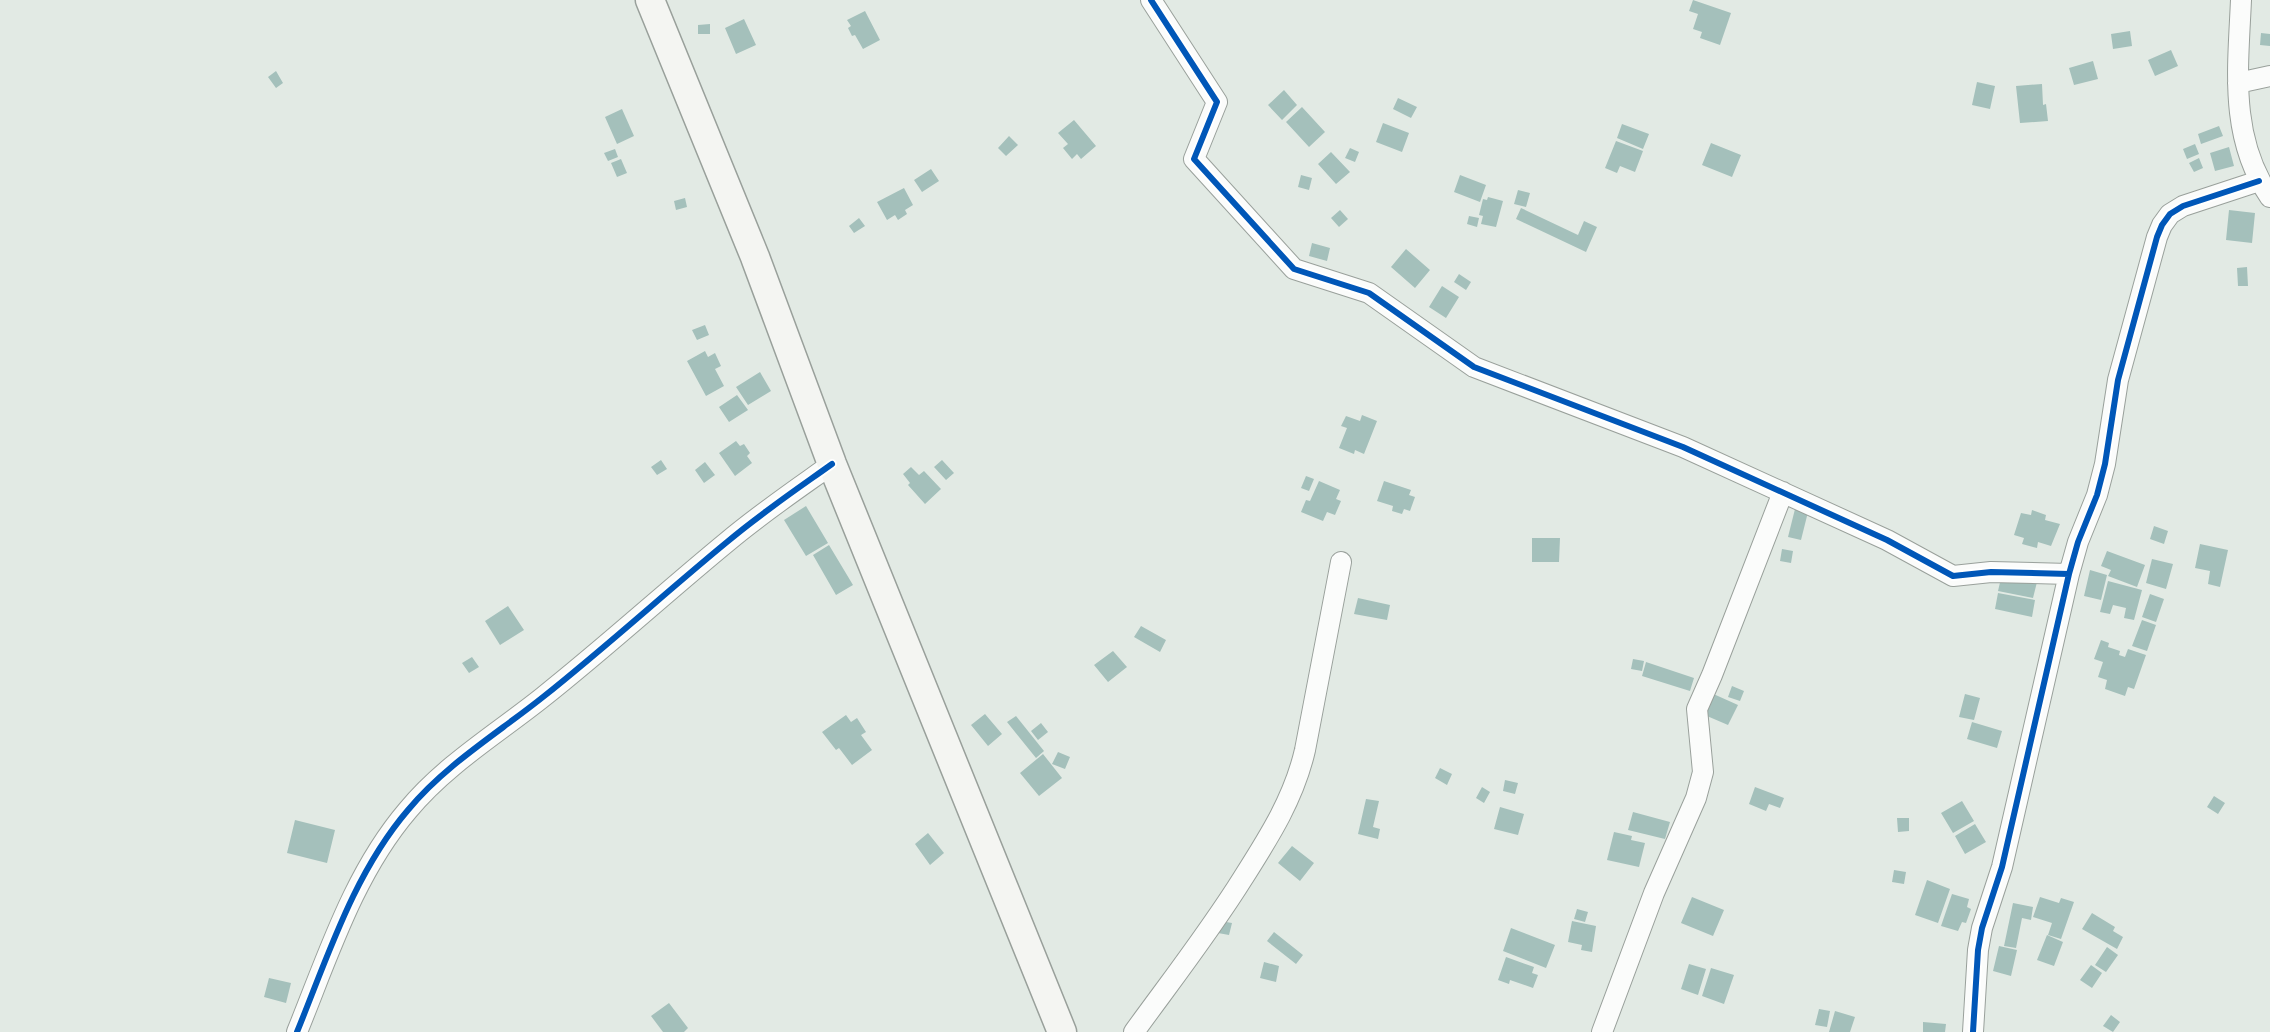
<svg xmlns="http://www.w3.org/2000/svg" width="2270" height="1032" font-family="'Fira Sans',sans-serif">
	<rect width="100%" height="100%" fill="#e2eae4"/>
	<path fill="#a4c0bb" d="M1693 0 1731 13 1720 45 1700 38 1702 32 1693 29 1698 14 1689 11Z
		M865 11 880 40 863 49 855 35 852 36 848 28 851 26 847 20Z
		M744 19 756 45 736 54 725 28Z
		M710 24V34H698V25Z
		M2130 31 2132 46 2113 49 2111 34Z
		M2261 33 2270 34V46L2260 45Z
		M2171 50 2178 66 2155 76 2148 60Z
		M2093 61 2098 79 2074 85 2069 68Z
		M276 71 283 83 276 88 268 77Z
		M1977 82 1995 86 1990 109 1972 105Z
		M2042 84 2043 105 2046 104 2048 121 2020 123 2016 86Z
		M1284 90 1297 105 1282 120 1268 105Z
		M1398 98 1417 107 1411 118 1393 109Z
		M1302 107 1325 132 1309 147 1286 122Z
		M622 109 634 136 617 144 605 117Z
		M1074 120 1096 146 1081 159 1077 154 1072 159 1063 148 1068 144 1058 133Z
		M1383 123 1409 133 1402 152 1376 142Z
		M1622 124 1649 134 1643 149 1617 138Z
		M2219 126 2223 136 2201 144 2198 134Z
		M1009 136 1018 145 1006 156 998 148Z
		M1616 141 1643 151 1635 172 1620 166 1617 173 1605 168Z
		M1711 143 1741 155 1732 177 1702 165Z
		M2195 144 2199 154 2187 159 2183 149Z
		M2229 147 2234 166 2215 171 2210 153Z
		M1350 148 1359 152 1355 162 1345 158Z
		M615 149 618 157 608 161 604 153Z
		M1331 152 1350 172 1336 184 1318 164Z
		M2199 158 2203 168 2194 172 2189 163Z
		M621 159 627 173 617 177 611 163Z
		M931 169 939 181 922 192 914 180Z
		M1301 175 1312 178 1309 190 1298 187Z
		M1460 175 1486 185 1480 202 1454 192Z
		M904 188 913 205 905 210 907 214 898 220 895 215 887 220 877 202Z
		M1518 190 1530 193 1526 207 1514 204Z
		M1488 197 1503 201 1496 227 1481 224 1483 216 1479 215 1483 199 1487 200Z
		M685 198 687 207 676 210 674 201Z
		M1521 208 1578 235 1584 221 1597 227 1586 252 1516 219Z
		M1340 210 1348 219 1339 227 1331 218Z
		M2229 210 2255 213 2252 243 2226 240Z
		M1469 216 1479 218 1477 227 1467 224Z
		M859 218 865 226 854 233 849 226Z
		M1312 243 1330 248 1327 261 1309 256Z
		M1406 249 1430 270 1415 288 1391 267Z
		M2247 267 2248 286H2238L2237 268Z
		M1459 274 1471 282 1466 290 1454 282Z
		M1442 286 1459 297 1446 318 1429 307Z
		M705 325 709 335 697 340 692 330Z
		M705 351 708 357 715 353 721 366 715 369 724 386 706 396 687 361Z
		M760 372 771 391 748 405 736 387Z
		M737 395 748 410 729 422 719 407Z
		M1362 415 1377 421 1364 454 1355 450 1354 454 1339 448 1347 428 1341 426 1346 416 1360 421Z
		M736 441 740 446 744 444 750 453 747 456 752 463 735 476 719 453Z
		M661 460 667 469 657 475 651 467Z
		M942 460 954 473 946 480 934 467Z
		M705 462 715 475 704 483 695 470Z
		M911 467 919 475 924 471 941 489 925 504 908 485 910 483 903 474Z
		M1306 476 1314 479 1309 491 1301 488Z
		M1319 481 1340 490 1336 499 1341 501 1335 515 1327 512 1323 521 1301 512 1306 500 1310 501Z
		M1384 481 1411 490 1409 495 1415 497 1410 511 1404 509 1402 514 1392 511 1393 506 1377 501Z
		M806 506 828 543 806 556 784 520Z
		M1795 509 1808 512 1801 540 1788 537Z
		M2032 510 2046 515 2045 520 2060 524 2051 546 2038 542 2037 548 2022 544 2024 538 2014 535 2021 513 2031 515Z
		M2154 526 2168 531 2164 544 2150 539Z
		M1532 538H1560L1559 562H1532Z
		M2200 544 2228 550 2220 587 2208 584 2210 571 2195 568Z
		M829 545 853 585 836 595 813 555Z
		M1782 549 1793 551 1791 563 1780 561Z
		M2107 551 2145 565 2137 587 2108 576 2111 570 2101 566Z
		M2152 559 2173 564 2166 589 2146 583Z
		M2090 570 2107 575 2101 600 2084 596Z
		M2002 574 2037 582 2033 598 1998 591Z
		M2108 581 2142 590 2134 620 2124 618 2126 608 2113 605 2110 614 2100 612Z
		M1998 593 2035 600 2032 617 1995 609Z
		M2150 594 2164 599 2156 622 2142 617Z
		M1358 598 1390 605 1387 620 1354 614Z
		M508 606 524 630 500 645 485 621Z
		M2142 620 2156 625 2147 651 2132 646Z
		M1141 626 1166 640 1160 652 1134 637Z
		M2101 640 2109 643 2108 647 2120 651 2119 655 2125 657 2128 649 2146 655 2134 689 2128 687 2125 696 2105 689 2107 680 2098 677 2103 662 2094 659Z
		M1113 651 1127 667 1108 682 1094 665Z
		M472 657 479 667 469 673 462 663Z
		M1633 659 1644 661 1642 671 1631 669Z
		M1646 662 1694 678 1690 691 1642 676Z
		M1732 686 1744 691 1740 701 1728 697Z
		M1709 692 1738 705 1728 725 1700 713Z
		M1965 694 1980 698 1974 720 1959 717Z
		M985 714 1002 734 988 746 971 725Z
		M846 715 851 722 857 718 866 732 861 735 872 750 852 765 839 748 836 750 822 732Z
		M1016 716 1044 751 1036 758 1007 722Z
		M1972 722 2002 731 1997 748 1967 739Z
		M1041 723 1048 732 1038 740 1031 731Z
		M1058 752 1070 757 1065 769 1052 764Z
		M1043 754 1062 778 1039 796 1020 773Z
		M1440 768 1452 774 1447 785 1435 778Z
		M1505 780 1518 783 1515 794 1503 791Z
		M1482 787 1490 792 1484 803 1476 798Z
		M1755 787 1784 798 1780 808 1769 804 1766 811 1749 804Z
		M2214 796 2225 803 2218 814 2207 807Z
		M1366 799 1379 801 1373 827 1380 829 1378 839 1358 834Z
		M1962 801 1974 821 1953 833 1941 813Z
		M1500 807 1524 814 1518 835 1494 829Z
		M1633 812 1670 822 1665 839 1628 830Z
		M1897 818H1909V831L1898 832Z
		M295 820 335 830 327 863 287 853Z
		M1975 824 1986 842 1965 854 1955 836Z
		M1614 832 1632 836 1631 840 1645 843 1639 867 1607 860Z
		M928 833 944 853 930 865 915 844Z
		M1292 846 1314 863 1300 881 1278 863Z
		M1894 870 1906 872 1904 884 1892 882Z
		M1927 880 1950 889 1938 923 1915 915Z
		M1952 894 1969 899 1967 907 1971 909 1966 923 1962 922 1958 931 1941 926Z
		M1692 897 1724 910 1713 936 1681 923Z
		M2040 897 2059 903 2061 898 2074 902 2061 939 2048 935 2052 923 2033 917Z
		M2013 903 2033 907 2031 920 2022 918 2016 948 2004 946Z
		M1577 909 1588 912 1585 922 1574 919Z
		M2092 913 2115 927 2113 931 2123 937 2117 949 2082 929Z
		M1220 921 1232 923 1229 935 1218 933Z
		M1572 921 1596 926 1592 952 1581 950 1582 945 1568 942Z
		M1511 928 1555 945 1546 968 1503 951Z
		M1274 932 1303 955 1296 964 1267 941Z
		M2047 935 2063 942 2054 966 2037 960Z
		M1999 946 2017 950 2011 976 1993 971Z
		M2107 947 2118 955 2106 972 2095 965Z
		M1506 957 1534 967 1532 973 1538 975 1533 988 1510 980 1509 984 1498 980Z
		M1264 962 1279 966 1276 982 1260 978Z
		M1689 964 1706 969 1698 995 1681 989Z
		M2091 965 2102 973 2092 988 2080 980Z
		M1711 968 1734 975 1724 1004 1702 996Z
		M269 978 291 983 286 1003 264 997Z
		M669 1003 688 1028 684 1032H663L651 1016Z
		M1819 1009 1830 1011 1827 1027 1815 1025Z
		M1835 1011 1855 1017 1850 1032H1829Z
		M2111 1015 2120 1022 2113 1032 2103 1026Z
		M1923 1022 1946 1024 1945 1032H1923Z"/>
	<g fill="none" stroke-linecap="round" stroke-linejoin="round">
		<g stroke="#99a09b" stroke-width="22">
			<path id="minor" d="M1151 0 1217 102 1194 159 1294 269 1369 293 1474 367 1683 447 1887 540 1953 576 1991 572 2069 574
				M2241 0C2238 69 2229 137 2270 197
				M2238 83 2270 76
				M297 1032C328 956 354 873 408 810 445 765 498 733 543 697 606 647 665 593 727 542 760 514 797 489 832 464
				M1134 1032C1171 981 1210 931 1243 878 1269 837 1294 798 1305 750L1341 562
				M1602 1032 1654 893 1696 798 1703 772 1697 709 1712 675 1783 492
				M1973 1032 1978 950 1982 928 2002 867 2069 574 2078 542 2097 495 2105 464 2118 380 2157 237 2162 225 2170 214 2183 206 2259 181"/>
		</g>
		<g stroke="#99a09b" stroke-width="31">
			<path id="secondary" d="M650 0 755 257 832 464 1062 1032"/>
		</g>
		<use href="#minor" stroke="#fbfcfb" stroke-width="20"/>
		<use href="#secondary" stroke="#f4f5f2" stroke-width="28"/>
		<g stroke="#fff" stroke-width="10">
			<path id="cycleway" d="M1151 0 1217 102 1194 159 1294 269 1369 293 1474 367 1683 447 1887 540 1953 576 1991 572 2069 574
				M297 1032C328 956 354 873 408 810 445 765 498 733 543 697 606 647 665 593 727 542 760 514 797 489 832 464
				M1973 1032 1978 950 1982 928 2002 867 2069 574 2078 542 2097 495 2105 464 2118 380 2157 237 2162 225 2170 214 2183 206 2259 181"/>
		</g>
		<use href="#cycleway" stroke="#0057b8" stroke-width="6"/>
	</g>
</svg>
